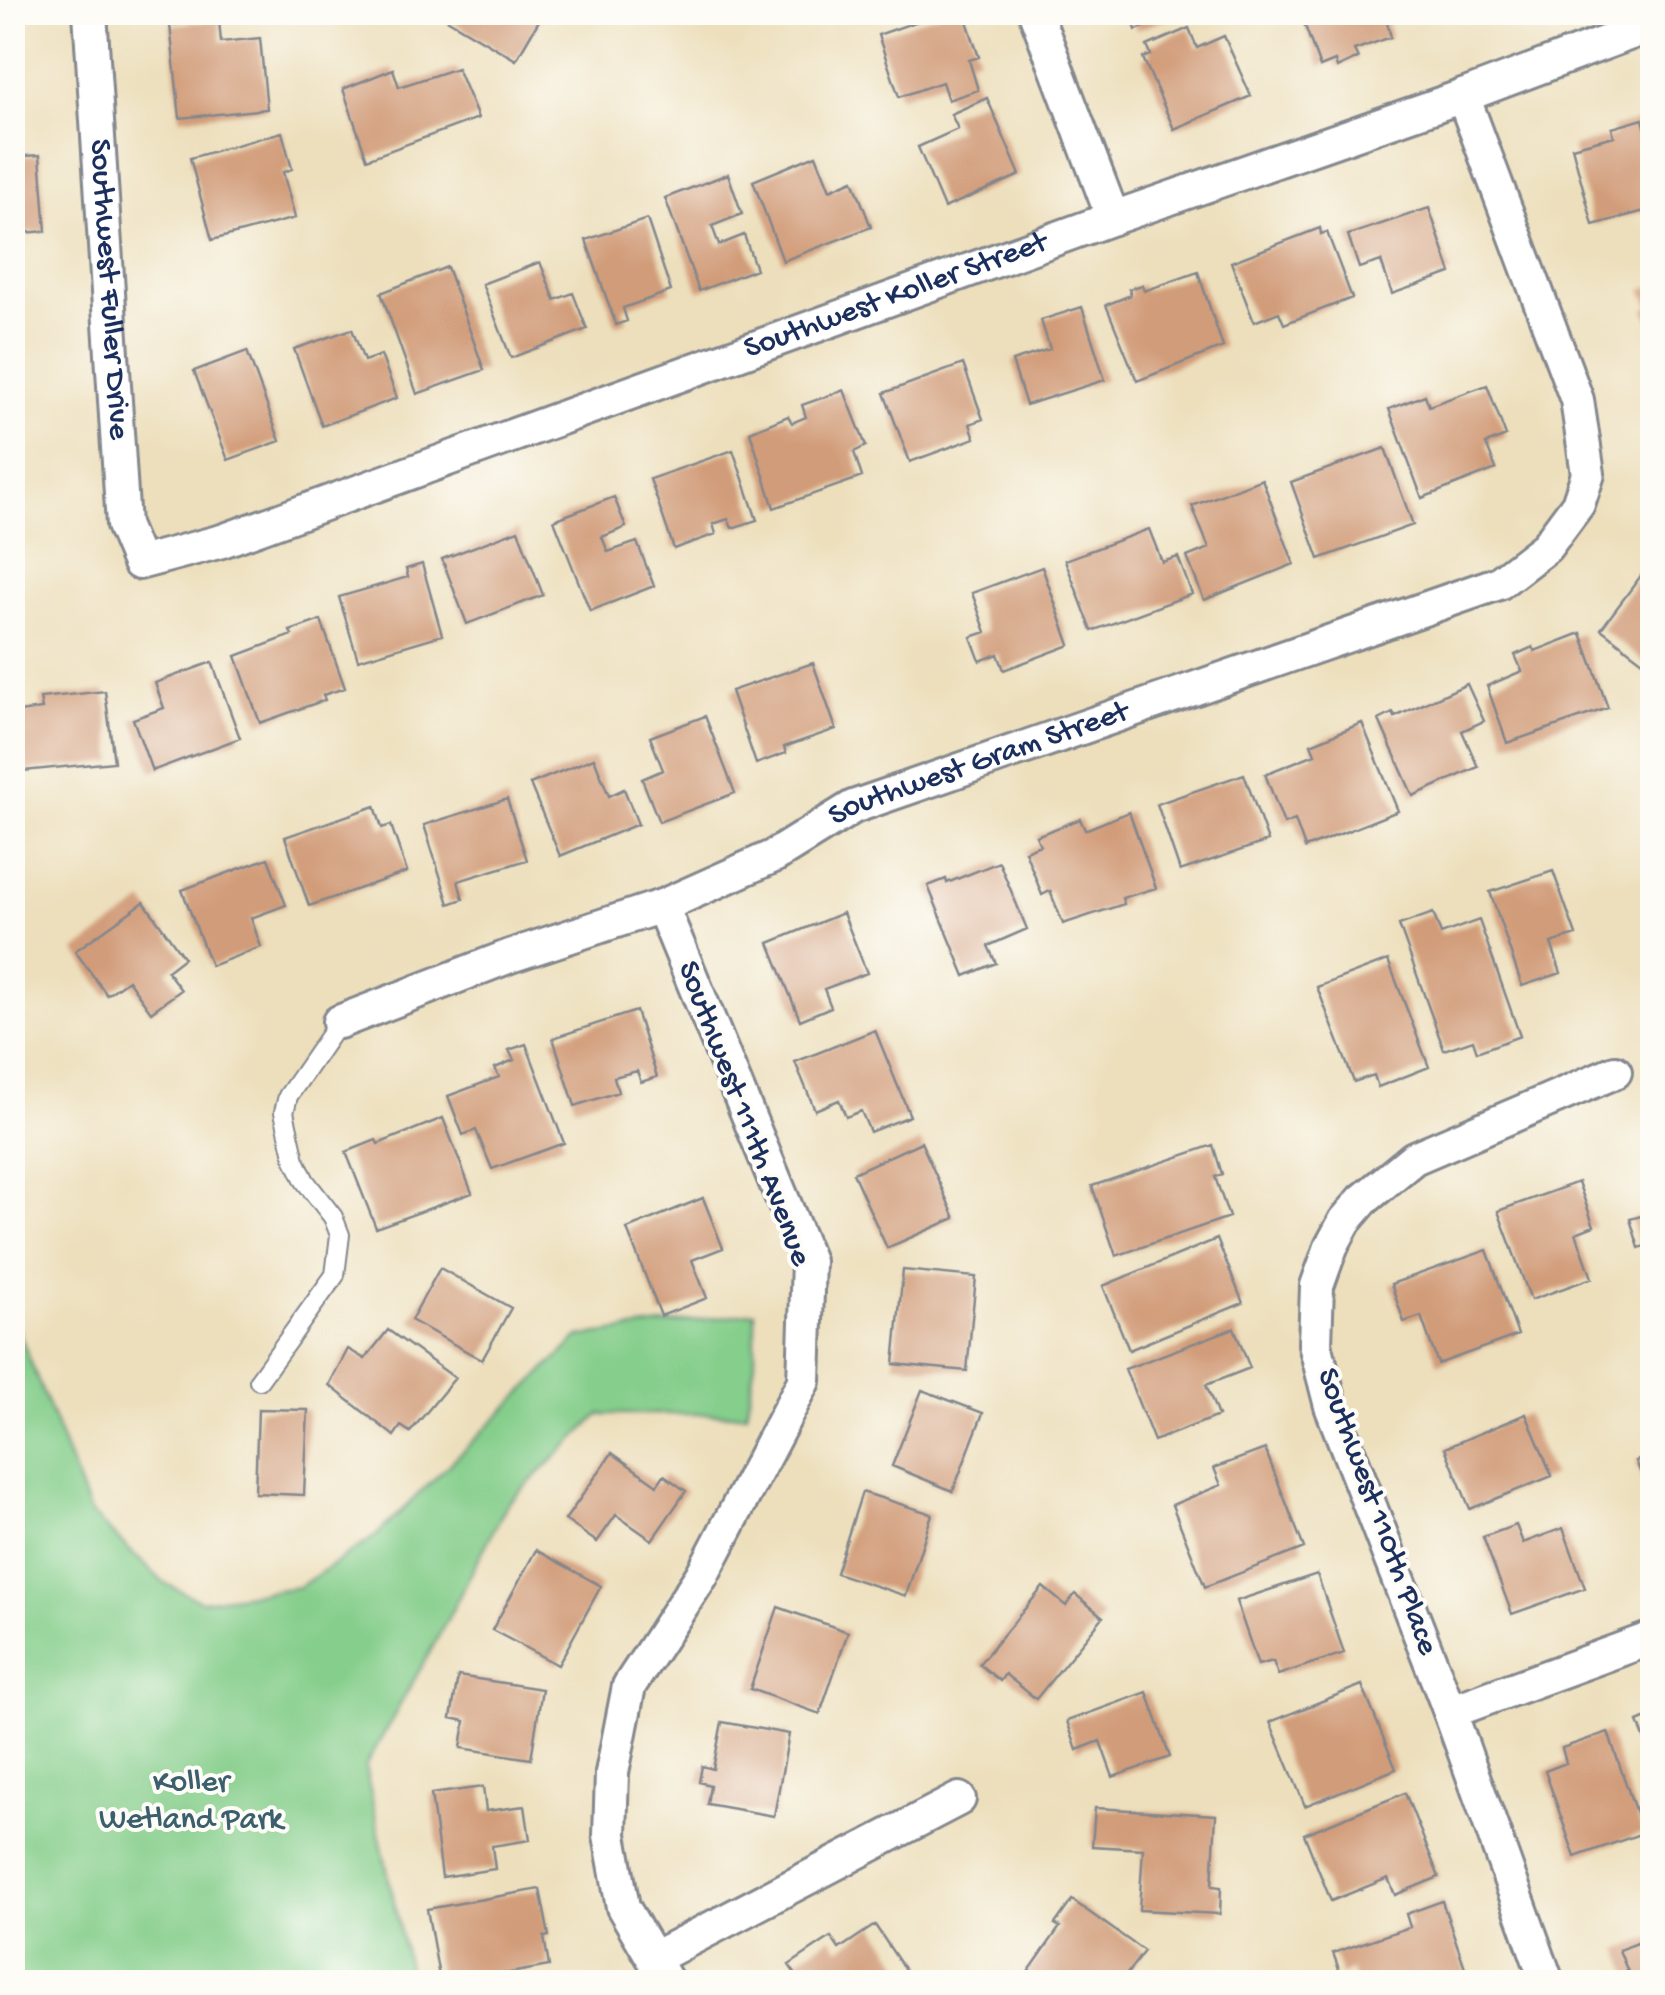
<svg xmlns="http://www.w3.org/2000/svg" width="1665" height="1995" font-family="'Gochi Hand',sans-serif">
	<rect width="100%" height="100%" fill="#fdfcf7"/>
	<filter id="ink" filterUnits="userSpaceOnUse"><feTurbulence type="fractalNoise" baseFrequency=".01" numOctaves="2"/><feDisplacementMap in="SourceGraphic" scale="20" xChannelSelector="R" yChannelSelector="G"/><feConvolveMatrix kernelMatrix="1 2 1 2 8 2 1 2 1" color-interpolation-filters="sRGB"/></filter>
	<filter id="wash" filterUnits="userSpaceOnUse"><feTurbulence type="fractalNoise" baseFrequency=".0048" numOctaves="4" result="noise"/><feDisplacementMap in="SourceGraphic" scale="40" xChannelSelector="R" yChannelSelector="G"/><feGaussianBlur stdDeviation="2.25" result="paint"/><feColorMatrix in="noise" values="0 0 0 0 0 0 0 0 0 0 0 0 0 0 0 0 0 1.4 0 .05"/><feComposite in="paint" operator="in"/></filter>
	<g filter="url(#wash)">
		<rect width="100%" height="100%" fill="#eddfbc"/>
		<path fill="#85ce8b" stroke="#507e74" stroke-width="2.5" d="M755 1312V1362L746 1414H600L507 1504 436 1641 365 1767 411 1982H13V1317L90 1513 163 1582 201 1601 299 1587 376 1536 579 1337Z"/>
		<g id="blocks">
			<path fill="#d19c79" d="M435 12H544L516 60Z
				M735 12H773L764 28Z
				M944 12H964L979 57 969 60 978 90 948 100 942 82 899 97 878 35Z
				M1130 12H1183L1184 13 1136 30Z
				M1300 12H1336L1338 18 1353 12H1384L1391 37 1354 50 1358 58 1337 68 1335 61 1320 67Z
				M219 20 221 42 260 38 267 109 180 118 170 25Z
				M1189 28 1197 48 1224 36 1251 96 1174 129 1143 58 1151 55 1147 46Z
				M457 68 478 118 367 159 343 89 393 69 399 87Z
				M18 71 21 107 12 108V72Z
				M987 98 1020 175 944 208 918 147 958 129 951 114Z
				M1643 119 1652 153V209L1593 225 1572 147 1614 136 1612 128Z
				M282 132 292 169 283 172 295 218 212 240 190 158Z
				M40 155 46 231 12 234V157Z
				M816 155 830 190 853 180 871 227 783 261 753 181Z
				M728 174 742 214 712 226 719 245 744 235 756 269 699 291 665 198Z
				M1429 208 1451 273 1392 294 1381 261 1359 268 1348 235Z
				M647 219 671 291 623 308 627 321 616 325 586 240Z
				M1320 228 1321 234 1327 232 1352 298 1284 324 1279 312 1254 322 1231 262Z
				M540 262 555 300 573 293 587 329 511 358 482 284Z
				M447 267 484 370 417 394 381 293Z
				M1198 272 1223 347 1137 381 1106 305 1131 295 1129 289 1142 285 1144 291Z
				M1652 285V326L1645 309 1650 306 1642 290Z
				M1082 307 1105 380 1026 405 1012 361 1050 349 1041 320Z
				M352 329 364 361 381 355 397 398 322 426 294 349Z
				M247 351 280 441 228 460 194 371Z
				M963 364 983 419 970 424 975 438 910 462 884 393Z
				M1487 385 1506 436 1486 444 1496 469 1422 498 1389 409 1425 395 1429 406Z
				M844 390 866 446 854 452 862 477 774 508 750 432 788 416 792 423 806 417 802 405Z
				M1385 448 1413 525 1319 559 1291 482Z
				M733 450 757 520 732 528 728 519 713 524 716 534 674 549 650 479Z
				M1262 479 1294 564 1204 600 1187 557 1209 548 1192 506Z
				M614 497 626 527 602 537 608 552 637 542 654 586 590 611 554 520Z
				M1149 529 1162 562 1178 557 1192 594 1092 631 1065 560Z
				M518 530 543 595 467 624 442 559Z
				M1652 561V668L1601 629Z
				M422 564 442 635 358 660 339 597 408 577 406 569Z
				M1042 567 1070 645 1004 670 998 654 980 661 971 637 986 632 972 593Z
				M321 620 345 688 323 695 325 700 260 723 236 656 292 635 290 631Z
				M1581 633 1608 708 1507 743 1487 686 1522 671 1515 655 1533 647 1535 651Z
				M212 662 240 738 152 771 133 719 164 708 155 683Z
				M813 663 836 729 784 747 786 753 756 764 731 691Z
				M1467 684 1484 721 1462 731 1478 767 1413 796 1379 720 1393 713 1395 717Z
				M105 691 114 762 24 771 18 712 42 709 40 698Z
				M705 716 735 793 659 822 642 779 663 770 650 737Z
				M1362 723 1398 811 1305 848 1295 820 1284 824 1265 774 1315 754 1311 744Z
				M594 758 609 796 624 789 638 824 560 856 530 784Z
				M1244 774 1268 841 1180 871 1157 804Z
				M507 799 527 860 458 881 463 899 449 904 424 825Z
				M375 806 382 828 391 825 407 872 309 906 285 837Z
				M1129 812 1156 888 1122 898 1124 904 1063 924 1050 891 1042 895 1025 851 1040 845 1036 836 1080 819 1085 830Z
				M268 858 286 905 251 918 261 947 211 966 182 890Z
				M999 862 1027 929 988 946 996 963 965 976 928 886 946 879 947 883Z
				M1553 871 1576 935 1551 943 1561 973 1522 986 1490 892Z
				M144 902 184 958 167 971 181 990 151 1012 128 980 107 995 75 951Z
				M843 913 867 973 824 989 831 1007 800 1020 769 943Z
				M1433 913 1441 934 1479 920 1520 1036 1477 1052 1473 1040 1444 1050 1399 925Z
				M1388 960 1429 1067 1378 1087 1374 1075 1354 1082 1317 987Z
				M636 1011 657 1077 641 1082 637 1071 614 1077 618 1092 575 1106 553 1038Z
				M875 1030 910 1116 870 1132 861 1111 846 1117 839 1100 815 1110 795 1062Z
				M526 1044 564 1143 492 1169 476 1130 463 1135 448 1096 499 1077 495 1068 514 1060 509 1050Z
				M443 1118 472 1193 376 1228 346 1152 376 1140 378 1144Z
				M921 1142 955 1218 887 1248 853 1173Z
				M1213 1145 1222 1174 1215 1177 1229 1217 1116 1256 1092 1186Z
				M1578 1182 1594 1226 1576 1233 1592 1278 1531 1300 1498 1211Z
				M703 1198 723 1248 692 1260 707 1298 661 1316 627 1229Z
				M1652 1213V1244L1639 1248 1630 1219Z
				M1217 1239 1243 1303 1129 1350 1103 1286Z
				M1487 1250 1518 1335 1438 1364 1421 1316 1404 1322 1391 1284Z
				M440 1268 511 1308 482 1360 411 1320Z
				M903 1270 976 1277 967 1371 894 1364Z
				M1234 1328 1250 1368 1206 1385 1218 1416 1154 1441 1125 1369Z
				M388 1330 455 1378 410 1432 401 1426 394 1436 329 1385 348 1349 365 1359Z
				M922 1390 983 1413 953 1491 892 1466Z
				M258 1409 308 1410 304 1495 255 1493Z
				M1526 1414 1552 1476 1470 1509 1445 1448Z
				M1265 1449 1304 1548 1205 1587 1172 1505 1221 1485 1214 1468Z
				M612 1453 657 1485 664 1475 686 1491 652 1540 616 1515 597 1542 565 1520Z
				M1652 1455V1502L1636 1461Z
				M862 1492 932 1514 906 1596 836 1573Z
				M1516 1525 1523 1543 1563 1528 1585 1588 1512 1614 1483 1537Z
				M536 1550 601 1586 558 1665 492 1630Z
				M1317 1574 1344 1653 1278 1675 1273 1661 1258 1665 1236 1601Z
				M1043 1587 1066 1606 1075 1594 1103 1617 1036 1699 1005 1674 1000 1681 979 1664Z
				M778 1607 848 1632 820 1714 750 1689Z
				M458 1676 542 1689 531 1759 461 1748 465 1721 451 1718Z
				M1362 1685 1396 1769 1305 1806 1270 1722Z
				M1147 1692 1170 1757 1113 1777 1100 1741 1077 1750 1067 1721Z
				M1652 1716V1758L1638 1722Z
				M722 1722 789 1734 774 1816 707 1804 710 1785 699 1782 702 1766 713 1769Z
				M1608 1732 1643 1833 1575 1857 1545 1771 1566 1763 1562 1748Z
				M483 1787 486 1811 525 1806 530 1840 492 1846 495 1869 442 1877 431 1794Z
				M1405 1793 1439 1877 1395 1895 1388 1878 1331 1901 1304 1834Z
				M1095 1808 1216 1815 1212 1886 1221 1887 1220 1914 1139 1910 1143 1849 1092 1846Z
				M540 1889 549 1936 544 1937 549 1966 459 1982H440L427 1909Z
				M1072 1900 1144 1951 1121 1982H1067L1063 1980 1062 1982H1031L1024 1978 1060 1927 1055 1924Z
				M1442 1901 1470 1982H1355L1351 1971 1341 1975 1333 1953 1410 1927 1406 1914Z
				M875 1925 913 1982H801L789 1965 831 1937 839 1949Z
				M1652 1937V1982H1632L1619 1950Z"/>
		</g>
	</g>
	<g filter="url(#ink)">
		<use href="#blocks" fill-opacity="0" stroke="#84878d" stroke-width="2.5"/>
		<g fill="none" stroke-linecap="round" stroke-linejoin="round">
			<g stroke="#84878d" stroke-width="22">
				<path id="lane" d="M259 1380 335 1275 340 1235 333 1217 305 1181 295 1160 284 1112 288 1096 339 1022"/>
			</g>
			<g stroke="#84878d" stroke-width="38">
				<g id="street">
					<path id="s1" d="M90 12 123 525 139 563 222 541 1113 218 1463 96 1652 25"/>
					<path d="M1035 12 1113 218"/>
					<path d="M662 906 808 1261 804 1381 702 1575 629 1686 612 1773 610 1835 623 1907 667 1982"/>
					<path id="s2" d="M339 1022 510 956 662 906 774 856 853 807 1499 583 1546 547 1578 504 1588 474 1577 400 1463 96"/>
					<path d="M1450 1712 1652 1638"/>
					<path d="M654 1958 959 1799"/>
					<path d="M1547 1982 1450 1712 1331 1406 1315 1344 1317 1286 1331 1247 1345 1221 1363 1200 1414 1158 1615 1072"/>
				</g>
			</g>
			<use href="#lane" stroke="#fff" stroke-width="18"/>
			<use href="#street" stroke="#fff" stroke-width="32"/>
		</g>
	</g>
	<g text-anchor="middle" dominant-baseline="central" stroke-width="8" stroke-linejoin="round" paint-order="stroke">
		<g font-size="32" fill="#1b2f5e" stroke="#fdfcf7">
			<text stroke="none"><textPath href="#s1" startOffset="278">Southwest Fuller Drive</textPath></text>
			<text stroke="none"><textPath href="#s1" startOffset="1358">Southwest Koller Street</textPath></text>
			<text stroke="none"><textPath href="#s2" startOffset="692">Southwest Gram Street</textPath></text>
			<text transform="translate(743 1114) rotate(69)">Southwest 111th Avenue</text>
			<text transform="translate(1376 1512) rotate(70)">Southwest 110th Place</text>
		</g>
		<g font-size="32" fill="#3b5f6c" stroke="#fdfcf7">
			<text x="191" y="1784">Koller<tspan x="191" dy="37">Wetland Park</tspan></text>
		</g>
	</g>
	<rect width="1665" height="1995" fill="none" stroke="#fdfcf7" stroke-width="50"/>
</svg>
